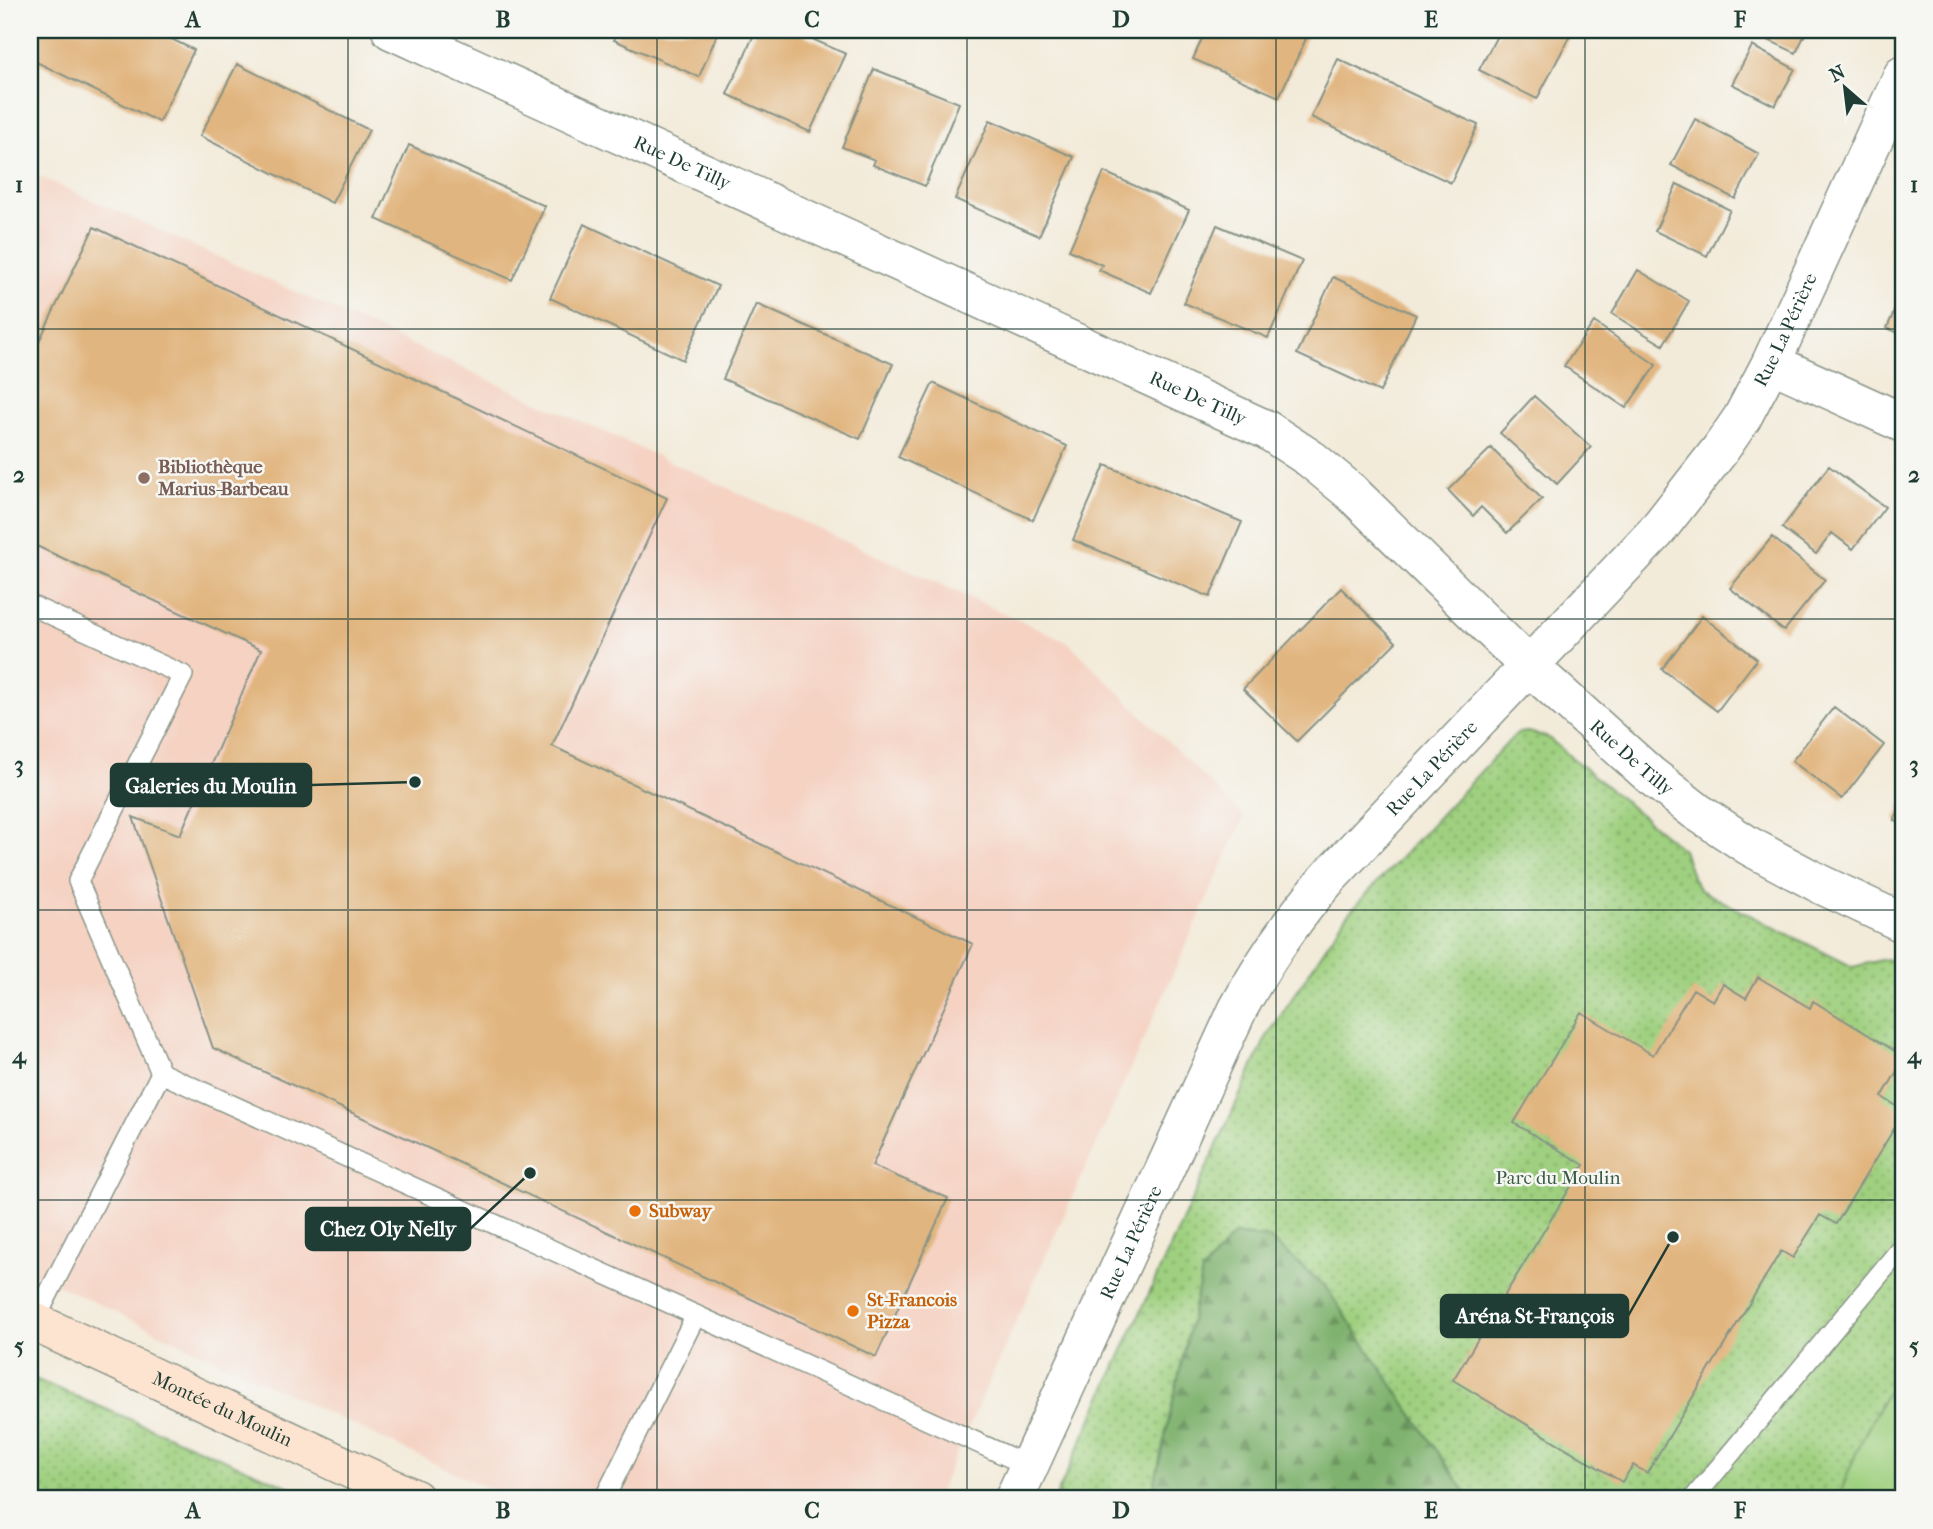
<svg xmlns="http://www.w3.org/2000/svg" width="1933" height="1529" font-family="'IM FELL French Canon',serif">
	<defs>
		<pattern id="green-dots" width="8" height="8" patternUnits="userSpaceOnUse" patternTransform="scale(1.75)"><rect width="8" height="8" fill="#9fd07f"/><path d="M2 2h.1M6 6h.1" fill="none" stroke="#81aa69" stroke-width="1.8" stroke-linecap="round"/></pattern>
		<pattern id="forest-firs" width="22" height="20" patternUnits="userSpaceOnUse" patternTransform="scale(1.75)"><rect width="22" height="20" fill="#7fb26e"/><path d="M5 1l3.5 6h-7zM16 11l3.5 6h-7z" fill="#67925b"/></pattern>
	</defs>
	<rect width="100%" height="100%" fill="#f6f6f2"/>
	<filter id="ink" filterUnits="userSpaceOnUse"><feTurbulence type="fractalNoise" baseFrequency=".0143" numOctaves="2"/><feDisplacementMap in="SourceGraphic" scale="14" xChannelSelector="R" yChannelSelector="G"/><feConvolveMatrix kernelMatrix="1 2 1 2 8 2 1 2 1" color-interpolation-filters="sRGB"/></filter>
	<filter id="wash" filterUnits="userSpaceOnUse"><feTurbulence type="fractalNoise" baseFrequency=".00686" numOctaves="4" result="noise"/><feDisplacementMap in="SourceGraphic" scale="28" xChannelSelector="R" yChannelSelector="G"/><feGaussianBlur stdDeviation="1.57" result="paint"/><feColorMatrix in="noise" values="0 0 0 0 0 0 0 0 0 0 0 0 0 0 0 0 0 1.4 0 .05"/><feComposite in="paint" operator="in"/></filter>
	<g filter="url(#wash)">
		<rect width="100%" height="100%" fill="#f3ebda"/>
		<path fill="#f5d2c2" d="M30 172 1068 642 1244 817 936 1499H510L30 1272Z"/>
		<path fill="url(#green-dots)" stroke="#5f865a" stroke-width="2" d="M1528 732 1547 737 1683 850 1693 879 1700 890 1853 967 1885 959 1903 964V1499H1055L1266 1038 1346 916 1512 738 1519 733Z
			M30 1377 318 1499H30Z"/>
		<path fill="url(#forest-firs)" stroke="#4f7851" stroke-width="2" d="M1234 1234 1269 1238 1325 1286 1470 1499H1151L1202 1272Z"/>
		<path fill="#9fd07f" stroke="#5f865a" stroke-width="2" d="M1903 1366V1499H1839C1853 1452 1877 1408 1903 1366Z"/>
		<g id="blocks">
			<path fill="#e1b57f" d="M38 30H153L194 50 159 122 30 59V46Z
				M619 30H719L699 77 614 40Z
				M756 30H792L846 54 810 132 727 94Z
				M1206 30H1310L1279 97 1193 59Z
				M1500 30H1573L1537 99 1479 70Z
				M1747 30H1807L1796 53Z
				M1752 46 1795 69 1775 106 1732 84Z
				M1338 59 1478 125 1451 183 1311 117Z
				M237 64 369 130 332 203 200 136Z
				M874 69 959 103 925 186 873 165 875 160 842 147Z
				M1695 119 1759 154 1735 199 1671 165Z
				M990 120 1074 157 1039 236 955 199Z
				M409 145 545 206 512 280 376 219Z
				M1104 172 1189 210 1151 293 1099 270 1102 265 1069 250Z
				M1677 184 1730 210 1707 256 1655 231Z
				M584 224 718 286 683 360 550 298Z
				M1217 225 1302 261 1268 338 1184 303Z
				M94 227 667 498 552 746 973 944 872 1166 948 1198 876 1357 213 1048 133 817 180 835 261 650 30 543V360Z
				M1638 270 1689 301 1663 345 1612 314Z
				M1333 277 1416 315 1380 392 1297 354Z
				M1903 291V335L1887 328Z
				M756 304 893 364 860 439 723 379Z
				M1594 322 1656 365 1626 408 1564 366Z
				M933 383 1067 446 1033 520 898 457Z
				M1534 396 1591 447 1557 484 1500 433Z
				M1491 448 1542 499 1507 533 1481 507 1473 516 1448 490Z
				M1105 465 1242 522 1210 597 1073 540Z
				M1829 466 1885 507 1853 549 1832 533 1816 554 1782 528Z
				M1772 537 1825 580 1784 631 1730 588Z
				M1341 588 1396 642 1297 741 1243 689Z
				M1702 616 1757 659 1717 711 1662 669Z
				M1834 707 1884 745 1842 799 1792 761Z
				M1903 803V825L1894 820Z
				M1758 977 1810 1008 1813 1001 1903 1056V1061L1882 1097 1903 1110V1114L1836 1224 1820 1215 1793 1258 1781 1251 1647 1473 1633 1465 1622 1482 1453 1380 1584 1165 1514 1123 1581 1012 1653 1055 1693 989 1713 1001 1723 984 1746 998Z"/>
		</g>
	</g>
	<g filter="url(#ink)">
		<use href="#blocks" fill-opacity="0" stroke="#899487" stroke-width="2"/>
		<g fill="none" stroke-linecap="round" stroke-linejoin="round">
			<g stroke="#899487" stroke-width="22">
				<path id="lane" d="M30 605 183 675 78 881 161 1073 1029 1466
					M34 1322 161 1073
					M604 1499 696 1315
					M1693 1499 1903 1246"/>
			</g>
			<g stroke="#899487" stroke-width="41">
				<g id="street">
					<path id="s1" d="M391 30 1267 430 1311 459 1351 492 1529 666 1650 775 1696 811 1749 846 1822 885 1903 923"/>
					<path d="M1771 363 1903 423"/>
					<path id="s2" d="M1014 1499 1238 1009C1264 961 1293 918 1329 877L1655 533 1720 450 1742 418 1771 363 1903 75"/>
				</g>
			</g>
			<g stroke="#899487" stroke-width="41">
				<g id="secondary">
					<path id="s3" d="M30 1320 415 1499"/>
				</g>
			</g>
			<use href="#lane" stroke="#fff" stroke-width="19"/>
			<use href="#street" stroke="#fff" stroke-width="38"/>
			<use href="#secondary" stroke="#fde4d0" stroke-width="38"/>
		</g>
	</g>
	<path fill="none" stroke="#1f3d34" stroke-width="2" stroke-opacity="0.55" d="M348 30V1499M657 30V1499M967 30V1499M1276 30V1499M1585 30V1499M30 329H1903M30 619H1903M30 910H1903M30 1200H1903"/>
	<circle fill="#8d6e63" stroke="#f6f6f2" stroke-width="2.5" cx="144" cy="478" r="7"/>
	<g fill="#e8710a" stroke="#f6f6f2" stroke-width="2.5">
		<circle cx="635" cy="1211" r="7"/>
		<circle cx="853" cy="1311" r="7"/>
	</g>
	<g text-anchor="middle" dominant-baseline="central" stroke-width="5" stroke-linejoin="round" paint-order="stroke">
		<g font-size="19" fill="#1f3d34" stroke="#f6f6f2">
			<text stroke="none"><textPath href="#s1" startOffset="320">Rue De Tilly</textPath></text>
			<text stroke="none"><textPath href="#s2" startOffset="1416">Rue La Périère</textPath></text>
			<text stroke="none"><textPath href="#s1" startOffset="887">Rue De Tilly</textPath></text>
			<text stroke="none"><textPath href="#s1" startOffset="1454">Rue De Tilly</textPath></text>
			<text stroke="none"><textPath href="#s2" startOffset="849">Rue La Périère</textPath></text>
			<text stroke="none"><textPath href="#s2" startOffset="282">Rue La Périère</textPath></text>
			<text stroke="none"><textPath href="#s3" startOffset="212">Montée du Moulin</textPath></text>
		</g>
		<g font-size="19" font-weight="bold" fill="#785e54" stroke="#f6f6f2" text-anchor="start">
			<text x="158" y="467">Bibliothèque<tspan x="158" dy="22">Marius-Barbeau</tspan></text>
		</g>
		<g font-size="19" fill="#395a43" stroke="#f6f6f2">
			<text x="1558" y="1178">Parc du Moulin</text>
		</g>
		<g font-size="19" font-weight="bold" fill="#c56008" stroke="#f6f6f2" text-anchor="start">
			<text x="649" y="1211">Subway</text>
			<text x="867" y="1300">St-Francois<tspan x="867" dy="22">Pizza</tspan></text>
		</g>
	</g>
	<path fill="none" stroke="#1f3d34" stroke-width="2.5" d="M415 782L311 785M530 1173L470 1229M1673 1237L1628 1316"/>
	<g fill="#1f3d34" stroke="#f6f6f2" stroke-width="2.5">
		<circle cx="415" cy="782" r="7"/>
		<circle cx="530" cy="1173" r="7"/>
		<circle cx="1673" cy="1237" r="7"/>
	</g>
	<g fill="#1f3d34" stroke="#1f3d34" stroke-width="2.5">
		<rect x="111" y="764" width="200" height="42" rx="7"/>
		<rect x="306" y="1208" width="164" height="42" rx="7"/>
		<rect x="1441" y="1295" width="187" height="42" rx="7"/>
	</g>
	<g font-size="21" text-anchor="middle" font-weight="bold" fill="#fff">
		<text x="211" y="793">Galeries du Moulin</text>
		<text x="388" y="1236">Chez Oly Nelly</text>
		<text x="1535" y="1323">Aréna St-François</text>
	</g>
	<rect width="1933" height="1529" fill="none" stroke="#f6f6f2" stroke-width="77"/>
	<g transform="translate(1845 88) rotate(332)" stroke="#f6f6f2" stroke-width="5" paint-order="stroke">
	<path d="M0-5L12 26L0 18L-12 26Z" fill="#1f3d34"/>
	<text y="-10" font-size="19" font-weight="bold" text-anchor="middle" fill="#1f3d34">N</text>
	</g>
	<rect x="38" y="38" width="1857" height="1452" fill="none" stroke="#1f3d34" stroke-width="2.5"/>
	<g font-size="23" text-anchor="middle" font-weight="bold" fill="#1f3d34">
		<text x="193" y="27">A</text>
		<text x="503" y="27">B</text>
		<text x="812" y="27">C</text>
		<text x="1121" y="27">D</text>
		<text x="1431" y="27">E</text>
		<text x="1740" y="27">F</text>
		<text x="19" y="192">1</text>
		<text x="1914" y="192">1</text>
		<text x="19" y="482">2</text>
		<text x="1914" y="482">2</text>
		<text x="19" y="772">3</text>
		<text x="1914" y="772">3</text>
		<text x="19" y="1063">4</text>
		<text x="1914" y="1063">4</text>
		<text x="19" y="1353">5</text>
		<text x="1914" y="1353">5</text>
		<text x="193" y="1518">A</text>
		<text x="503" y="1518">B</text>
		<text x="812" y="1518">C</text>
		<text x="1121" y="1518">D</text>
		<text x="1431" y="1518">E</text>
		<text x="1740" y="1518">F</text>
	</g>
</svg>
